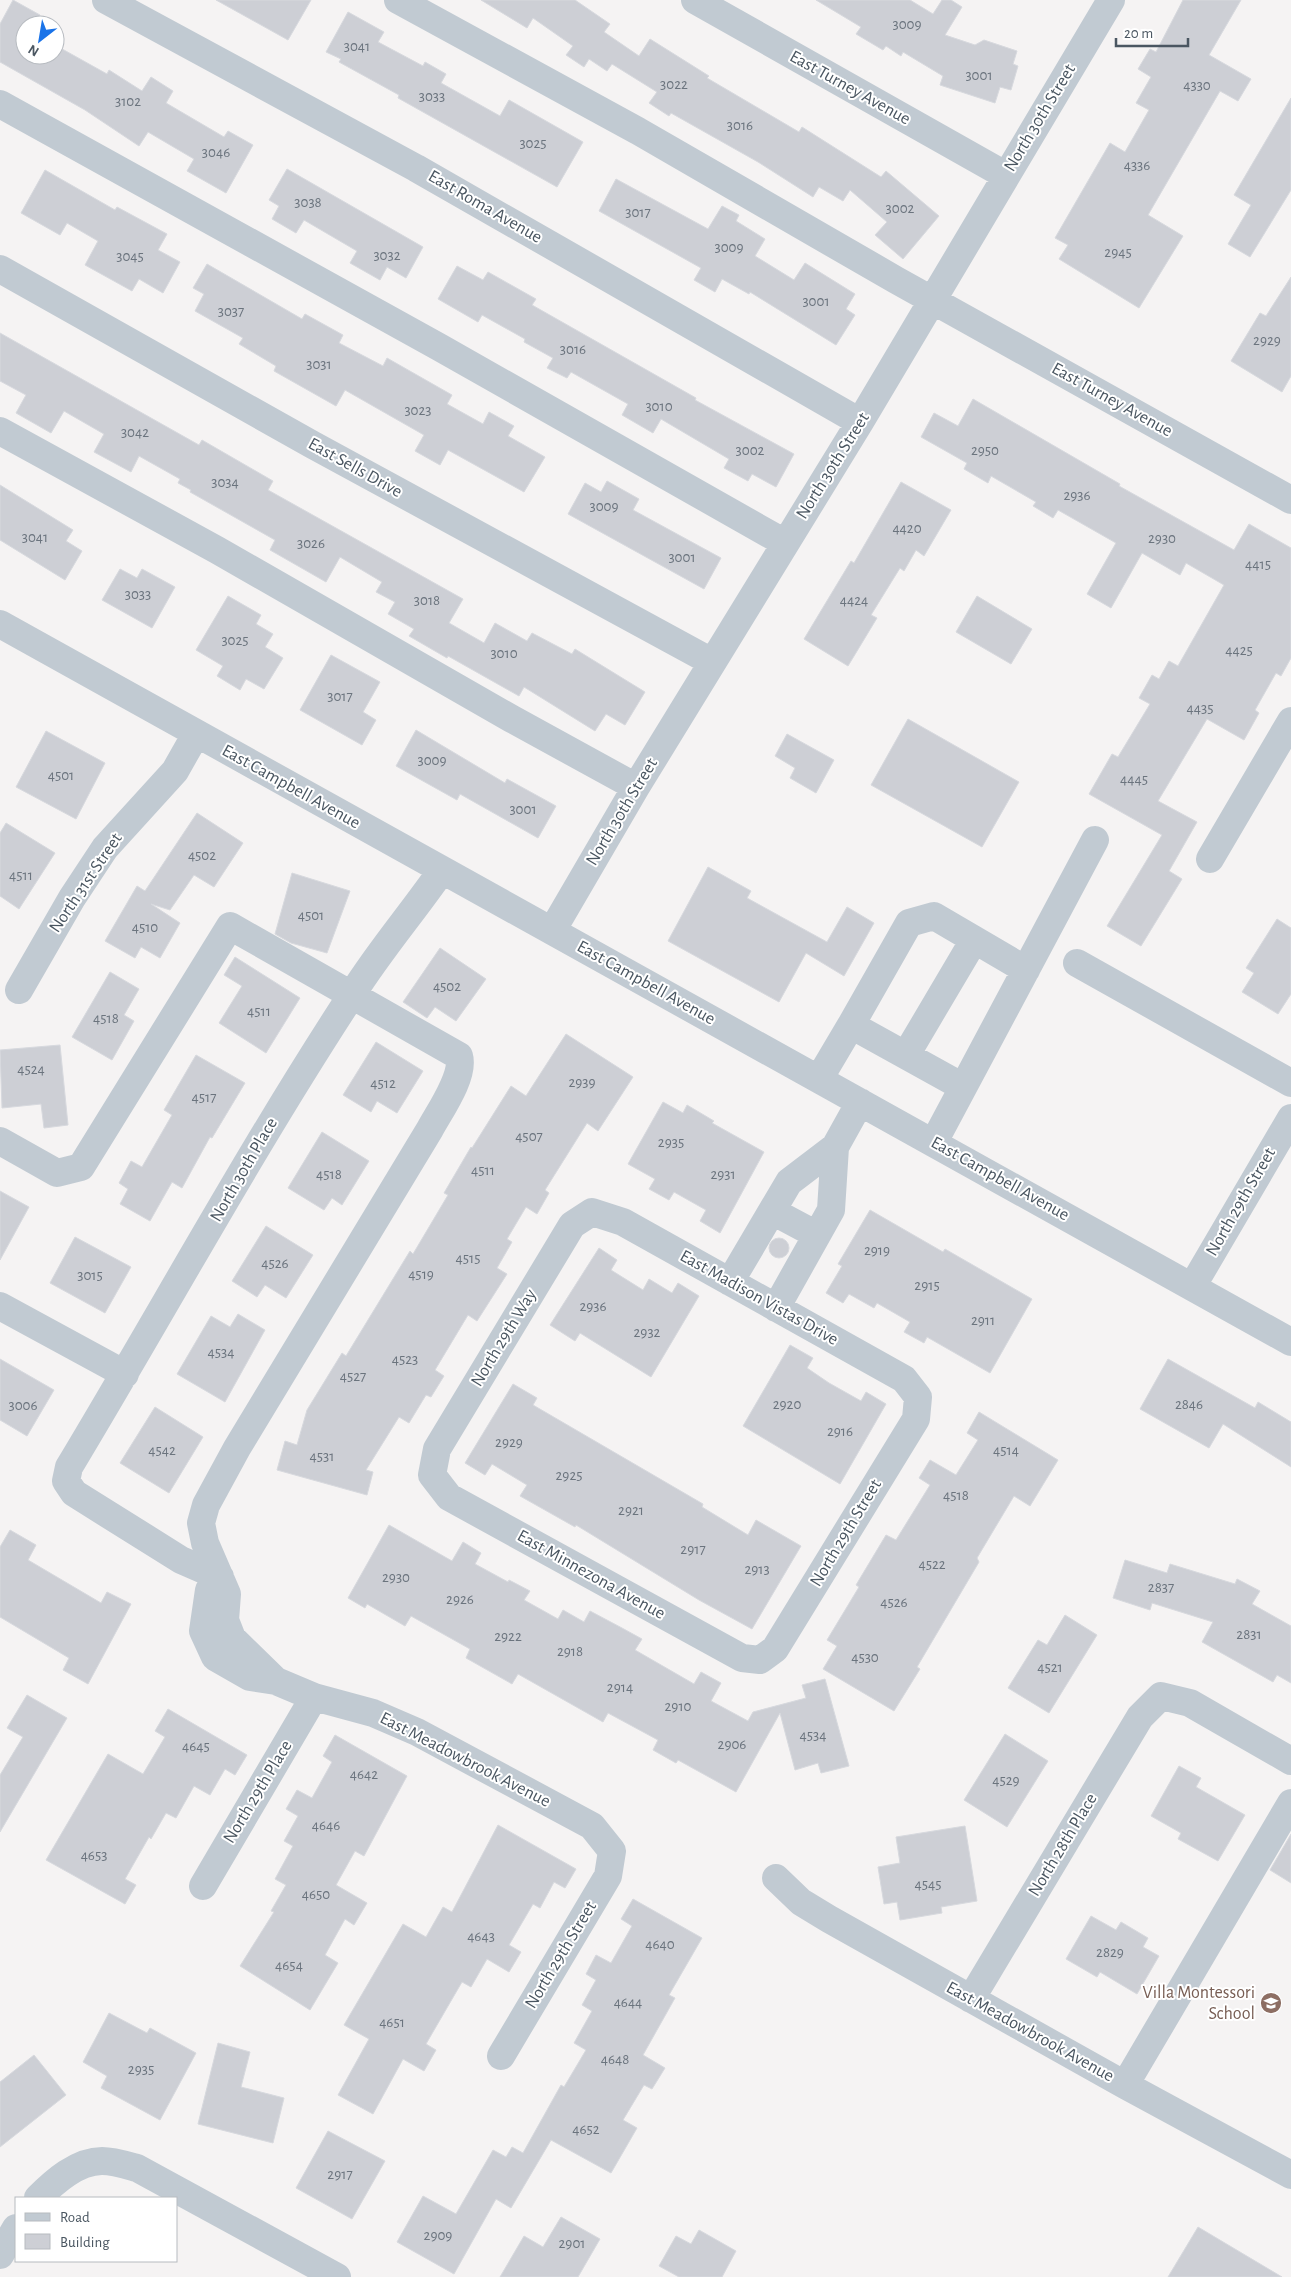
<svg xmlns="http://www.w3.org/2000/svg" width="1291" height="2277" font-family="'Alegreya Sans',sans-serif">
	<rect width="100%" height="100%" fill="#f5f3f3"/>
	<path fill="#cdcfd5" stroke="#d7d9de" d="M13 0 40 15 34 25H25V55H55V45L107 74 109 70 142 91 151 77 173 91 166 103 224 137 228 131 253 145 226 193 187 171 194 159 148 132 139 146 85 110 0 62V24Z
		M216 0H311L288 40Z
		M481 0H575L610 24 604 32 639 56 650 39 709 76 707 78 799 132 802 127 881 177 886 171 939 216 903 259 875 235 887 222 850 190 843 201 819 187 813 197 758 162 671 113 669 116 649 103 657 92 612 64 607 71 589 59 584 67 566 55 573 46 533 18 527 28Z
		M816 0H910L933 14 942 0H951L962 7 945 35 975 45 984 40 1017 51 1013 64 1018 66 1011 90 1000 87 995 103 940 85 943 76 903 52 901 56 886 46 883 50 856 34 861 27Z
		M1183 0H1241L1209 55 1251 79 1238 101 1220 91 1148 215 1183 236 1139 308 1059 259 1068 245 1055 238 1110 143 1125 152 1149 110 1136 103 1151 77 1138 69 1150 49 1156 52Z
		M348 12 384 32 378 42 423 66 425 62 446 74 441 83 500 116 509 100 583 142 557 187 398 98 399 95 339 62 341 59 326 52Z
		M1291 98V190L1250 257 1228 244 1251 205 1234 195Z
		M287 169 423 247 406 278 387 267 380 280 350 263 357 251 304 220 296 233 272 219 279 206 269 200Z
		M45 170 115 210 117 207 167 234 158 250 180 262 163 293 139 279 132 291 85 265 98 241 67 223 60 235 21 213Z
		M616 179 708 229 722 206 739 215 736 221 765 239 755 256 794 280 805 263 855 294 846 309 855 315 836 345 750 292 749 294 722 279 715 292 694 280 701 268 599 211Z
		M207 264 302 319 305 314 343 335 339 343 383 366 387 358 452 395 447 404 483 424 489 412 514 426 508 436 545 457 524 492 448 450 440 465 415 451 424 435 345 390 336 406 274 371 276 366 239 344 243 338 195 311 204 294 193 288Z
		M457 266 483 280 488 272 536 299 532 305 696 398 695 400 794 454 776 487 752 474 748 481 724 468 729 459 661 419 653 433 622 415 628 404 571 372 567 378 547 368 553 358 524 342 525 339 482 315 478 322 438 299Z
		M1291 277V376L1282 392 1231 361 1260 313 1266 316Z
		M0 333 199 445 202 440 273 481 268 490 463 599 449 623 484 643 495 623 527 641 532 633 572 654 575 649 645 692 625 725 606 714 595 731 524 687 519 696 448 656 447 658 409 636 414 629 388 614 395 602 376 592 382 582 340 557 326 582 270 550 275 540 190 492 191 490 178 483 180 479 139 456 131 472 94 452 104 434 64 411 51 433 16 413 26 395 0 381Z
		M973 399 1120 484 1119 486 1234 550 1249 524 1291 548V658L1281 676 1276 673 1255 710 1259 713 1244 740 1207 719 1158 801 1197 822 1169 871 1182 879 1141 946 1107 926 1162 835 1089 794 1112 754 1118 757 1150 704 1139 698 1152 675 1159 679 1169 661 1178 666 1224 585 1186 563 1180 575 1142 553 1111 608 1087 594 1116 543 1058 510 1053 518 1033 506 1036 502 991 476 988 483 964 469 967 463 921 437 934 413 958 426Z
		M607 481 639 499 633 510 721 558 704 589 568 514 585 483 601 492Z
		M901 482 951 510 924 556 916 550 904 571 900 568 871 615 877 618 848 666 804 639 851 561 854 563Z
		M0 485 73 530 66 541 82 551 65 580 0 540Z
		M120 569 137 578 142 569 175 587 152 628 102 600Z
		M228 596 261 615 256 624 273 634 265 647 283 658 264 689 246 679 240 690 217 676 223 666 196 650Z
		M977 596 1032 629 1011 664 956 632Z
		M331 655 380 682 363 712 376 720 362 745 300 710Z
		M908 719 1019 782 982 847 871 785Z
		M416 730 505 783 507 779 556 806 538 838 460 794 457 800 396 766Z
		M46 731 105 763 76 819 16 787Z
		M787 734 834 760 816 793 790 778 795 768 775 756Z
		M197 813 243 843 214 887 194 875 170 910 151 904 180 923 160 958 141 947 135 958 105 941 137 886 145 891Z
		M6 823 55 853 19 909 0 896V833Z
		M708 867 751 891 747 898 827 942 847 907 874 923 844 976 806 953 779 1002 668 941Z
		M292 873 350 891 327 953 291 943 275 934Z
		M1277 919 1291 928V994L1278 1014 1242 992 1254 973 1246 968Z
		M440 948 486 979 456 1021 435 1007 427 1018 403 1002Z
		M235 957 300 998 266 1053 219 1023 242 986 224 975Z
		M110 972 139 989 124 1015 134 1021 112 1060 72 1037Z
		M566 1034 633 1077 598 1131 587 1123 545 1190 549 1193 537 1214 526 1207 507 1239 512 1242 497 1268 507 1274 477 1321 468 1315 435 1370 444 1376 431 1397 426 1395 409 1423 399 1417 366 1470 373 1472 367 1495 277 1470 285 1441 297 1445 307 1410 342 1353 346 1356 410 1251 413 1254 448 1195 444 1193 471 1147 472 1148 511 1086 526 1096Z
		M376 1042 423 1071 397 1113 377 1101 371 1112 343 1095Z
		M60 1045 68 1125 44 1128 41 1104 2 1108 0 1050Z
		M196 1055 245 1083 212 1138 210 1137 182 1188 172 1182 150 1221 120 1204 128 1189 119 1183 131 1161 142 1167 172 1115 164 1110Z
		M663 1102 683 1113 687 1105 714 1121 712 1123 764 1152 720 1233 700 1221 706 1210 674 1192 669 1200 649 1189 655 1179 628 1164Z
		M322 1132 369 1161 342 1205 332 1198 324 1210 288 1188Z
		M0 1191 29 1207 0 1260Z
		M870 1210 943 1252 945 1249 1032 1299 990 1373 927 1337 924 1343 904 1332 910 1322 877 1303 874 1308 849 1294 843 1303 826 1293 842 1266 838 1264Z
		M266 1226 313 1255 286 1298 265 1285 257 1297 232 1281Z
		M75 1237 131 1267 105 1313 50 1283Z
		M769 1248a10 10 0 1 1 20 0a10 10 0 1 1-20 0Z
		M599 1248 617 1260 611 1270 643 1290 649 1279 672 1293 678 1283 699 1296 651 1377 580 1333 575 1341 550 1325Z
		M238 1314 265 1330 225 1402 177 1374 211 1316 230 1327Z
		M790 1345 813 1358 807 1368 829 1383 861 1401 866 1392 886 1404 840 1484 743 1426Z
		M0 1359 54 1390 27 1436 0 1420Z
		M1168 1359 1255 1408 1258 1402 1291 1422V1467L1223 1424 1209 1448 1140 1409Z
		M513 1384 537 1398 533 1405 703 1504 702 1507 748 1535 756 1520 801 1546 752 1629 699 1600 576 1525 575 1527 520 1496 527 1485 492 1464 485 1475 465 1463Z
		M155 1407 203 1437 169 1493 120 1463Z
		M979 1412 1058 1460 1030 1506 1014 1496 977 1558 979 1562 917 1667 920 1669 894 1711 823 1669 837 1646 827 1640 859 1587 856 1585 886 1535 896 1540 930 1485 919 1478 930 1460 956 1475 978 1440 967 1433Z
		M389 1525 452 1561 463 1542 481 1553 475 1564 508 1582 509 1580 530 1591 524 1600 558 1619 563 1610 584 1622 590 1611 622 1628 642 1639 635 1650 694 1684 701 1672 721 1683 711 1701 748 1721 753 1712 806 1698 802 1685 825 1679 849 1766 821 1773 818 1763 795 1770 780 1713 736 1792 678 1760 676 1763 653 1750 658 1740 608 1713 603 1722 518 1674 512 1684 466 1658 470 1649 411 1616 405 1626 367 1604 365 1608 348 1598Z
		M10 1530 36 1545 28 1560 101 1603 107 1592 131 1604 88 1684 63 1670 69 1658 0 1617V1547Z
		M1125 1560 1167 1573 1170 1564 1235 1584 1237 1579 1260 1591 1252 1604 1291 1626V1683L1277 1675 1273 1682 1202 1642 1213 1622 1152 1603 1150 1610 1113 1598Z
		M1065 1615 1097 1635 1049 1713 1008 1688 1038 1640 1047 1645Z
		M27 1695 67 1718 0 1832V1775L23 1737 7 1728Z
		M168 1709 247 1755 235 1775 225 1769 210 1795 194 1786 176 1818 166 1813 151 1839 149 1837 125 1879 136 1885 125 1904 46 1860 108 1754 143 1774 165 1737 155 1731Z
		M1005 1734 1048 1761 1007 1827 964 1800Z
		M335 1735 407 1776 364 1856 355 1851 336 1885 367 1903 354 1925 345 1919 325 1955 338 1963 310 2010 240 1966 274 1912 271 1911 286 1885 275 1879 293 1846 284 1841 298 1816 286 1809 297 1790 312 1798 332 1762 323 1756Z
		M1179 1766 1201 1778 1196 1787 1245 1815 1218 1861 1178 1839 1181 1833 1151 1816Z
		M498 1825 576 1869 565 1888 554 1882 540 1908 533 1904 509 1945 521 1952 509 1972 487 1959 471 1987 462 1982 426 2044 436 2050 424 2071 403 2059 373 2114 338 2095 369 2039 344 2025 403 1924 426 1937 443 1907 452 1912Z
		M965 1826 977 1901 941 1907 942 1913 900 1920 897 1902 884 1904 878 1867 900 1863 896 1837Z
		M1291 1834V1883L1270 1870Z
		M633 1899 702 1938 669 1995 675 1998 643 2055 665 2068 652 2089 644 2085 623 2120 637 2128 611 2173 551 2140 511 2208 496 2199 454 2274 397 2242 423 2196 456 2214 493 2150 506 2157 512 2147 523 2153 561 2085 564 2087 586 2050 574 2043 592 2011 582 2005 596 1980 586 1974 596 1955 611 1963 632 1926 621 1919Z
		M1091 1916 1116 1930 1121 1922 1148 1938 1143 1947 1159 1956 1137 1994 1100 1972 1097 1977 1066 1959Z
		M109 2013 147 2033 150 2028 196 2053 160 2120 101 2088 107 2076 83 2062Z
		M218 2043 250 2052 241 2087 284 2098 273 2143 198 2124Z
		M34 2055 66 2095 0 2147V2082Z
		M328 2131 385 2161 352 2219 296 2188Z
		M561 2217 600 2239 578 2277H500L524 2236 543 2247Z
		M1198 2227 1282 2277H1168Z
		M699 2230 736 2251 722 2277H679L659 2266 676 2236 691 2244Z"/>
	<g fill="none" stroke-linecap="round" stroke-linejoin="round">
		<path stroke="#c1cad2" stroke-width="28" d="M106 0 416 168 860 422
			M398 0 638 131 896 280 1291 500
			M695 0 1005 175
			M0 104 439 347 785 543
			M0 269 313 445 712 662
			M0 431 217 550 512 719 636 787
			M0 624 1291 1342
			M1210 859 1291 721
			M552 931 636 787 860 422 1111 0
			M1077 963 1291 1083
			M19 990 72 898 105 848 175 771 196 734
			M851 1025 909 923 934 916 1026 970
			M906 1055 974 940
			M819 1079 851 1025 963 1087
			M0 1141 57 1173 81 1167 230 926 459 1056C465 1076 439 1112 430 1129L237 1448 206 1505 201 1523 205 1543 227 1594 225 1620 232 1638 276 1681
			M934 1142 1095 840
			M772 1211 817 1235
			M592 1212 623 1222 904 1379 918 1397 916 1419 775 1649 760 1660 742 1658 449 1497 432 1475 437 1449 572 1225Z
			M730 1282 789 1182 835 1147
			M1192 1287 1291 1118
			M0 1306 125 1374
			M776 1308 831 1210 835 1147 860 1102
			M220 1577 181 1560 74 1493 66 1481 69 1467C164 1309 252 1147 353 993 380 950 413 912 442 870
			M220 1577 209 1590 203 1631 215 1657 250 1677 276 1681 314 1697 373 1713 417 1732 592 1826 612 1851 608 1876 501 2056
			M776 1878 801 1902 829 1919 1125 2085 1291 2175
			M203 1886 314 1697
			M971 1999 1140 1717 1161 1696 1190 1703 1291 1761
			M1125 2085 1291 1803
			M38 2198C54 2182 77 2161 102 2161 113 2161 126 2165 137 2168L337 2277
			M0 2255 16 2228"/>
	</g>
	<defs>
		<g id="school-disc" transform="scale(1.125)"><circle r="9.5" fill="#8d6e63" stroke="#fff"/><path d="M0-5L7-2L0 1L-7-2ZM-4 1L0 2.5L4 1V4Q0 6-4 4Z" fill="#fff"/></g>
	</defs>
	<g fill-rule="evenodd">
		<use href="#school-disc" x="1271" y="2003"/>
	</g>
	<g text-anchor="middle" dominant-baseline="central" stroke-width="4" stroke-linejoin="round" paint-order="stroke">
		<g font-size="15" fill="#6b747e">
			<text x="907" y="24">3009</text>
			<text x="357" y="46">3041</text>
			<text x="979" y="75">3001</text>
			<text x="674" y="84">3022</text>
			<text x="1197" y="85">4330</text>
			<text x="432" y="96">3033</text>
			<text x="128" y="101">3102</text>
			<text x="740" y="125">3016</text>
			<text x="533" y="143">3025</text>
			<text x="216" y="152">3046</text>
			<text x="1137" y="165">4336</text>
			<text x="308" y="202">3038</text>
			<text x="900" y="208">3002</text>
			<text x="638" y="212">3017</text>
			<text x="729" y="247">3009</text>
			<text x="1118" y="252">2945</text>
			<text x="387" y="255">3032</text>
			<text x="130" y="256">3045</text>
			<text x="816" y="301">3001</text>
			<text x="231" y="311">3037</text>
			<text x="1267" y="340">2929</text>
			<text x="573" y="349">3016</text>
			<text x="319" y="364">3031</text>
			<text x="659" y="406">3010</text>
			<text x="418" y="410">3023</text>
			<text x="135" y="432">3042</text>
			<text x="750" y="450">3002</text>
			<text x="985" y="450">2950</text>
			<text x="225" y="482">3034</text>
			<text x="1077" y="495">2936</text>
			<text x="604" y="506">3009</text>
			<text x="907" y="528">4420</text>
			<text x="35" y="537">3041</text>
			<text x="1162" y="538">2930</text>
			<text x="311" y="543">3026</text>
			<text x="682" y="557">3001</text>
			<text x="1258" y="564">4415</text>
			<text x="138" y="594">3033</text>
			<text x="427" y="600">3018</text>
			<text x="854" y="600">4424</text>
			<text x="235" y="640">3025</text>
			<text x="1239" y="650">4425</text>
			<text x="504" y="653">3010</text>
			<text x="340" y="696">3017</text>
			<text x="1200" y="708">4435</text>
			<text x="432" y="760">3009</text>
			<text x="61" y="775">4501</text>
			<text x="1134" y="779">4445</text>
			<text x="523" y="809">3001</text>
			<text x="202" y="855">4502</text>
			<text x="21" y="875">4511</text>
			<text x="311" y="915">4501</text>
			<text x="145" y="927">4510</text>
			<text x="447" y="986">4502</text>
			<text x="259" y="1011">4511</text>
			<text x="106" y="1018">4518</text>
			<text x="31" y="1069">4524</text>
			<text x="582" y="1082">2939</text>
			<text x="383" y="1083">4512</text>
			<text x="204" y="1097">4517</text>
			<text x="529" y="1136">4507</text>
			<text x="671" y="1142">2935</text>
			<text x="483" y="1170">4511</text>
			<text x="329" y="1174">4518</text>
			<text x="723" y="1174">2931</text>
			<text x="877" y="1250">2919</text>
			<text x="468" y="1258">4515</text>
			<text x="275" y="1263">4526</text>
			<text x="421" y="1274">4519</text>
			<text x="90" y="1275">3015</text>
			<text x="927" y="1285">2915</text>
			<text x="593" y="1306">2936</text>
			<text x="983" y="1320">2911</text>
			<text x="647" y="1332">2932</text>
			<text x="221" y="1352">4534</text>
			<text x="405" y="1359">4523</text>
			<text x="353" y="1376">4527</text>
			<text x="787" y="1404">2920</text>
			<text x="1189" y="1404">2846</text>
			<text x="23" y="1405">3006</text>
			<text x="840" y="1431">2916</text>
			<text x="509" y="1442">2929</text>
			<text x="162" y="1450">4542</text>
			<text x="1006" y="1450">4514</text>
			<text x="322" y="1456">4531</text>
			<text x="569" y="1475">2925</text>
			<text x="956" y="1495">4518</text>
			<text x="631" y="1510">2921</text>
			<text x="693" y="1549">2917</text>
			<text x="932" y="1564">4522</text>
			<text x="757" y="1569">2913</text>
			<text x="396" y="1577">2930</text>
			<text x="1161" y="1587">2837</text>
			<text x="460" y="1599">2926</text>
			<text x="894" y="1602">4526</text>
			<text x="1249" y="1634">2831</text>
			<text x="508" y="1636">2922</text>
			<text x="570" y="1651">2918</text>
			<text x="865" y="1657">4530</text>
			<text x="1050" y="1667">4521</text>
			<text x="620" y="1687">2914</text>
			<text x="678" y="1706">2910</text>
			<text x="813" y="1735">4534</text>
			<text x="732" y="1744">2906</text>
			<text x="196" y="1746">4645</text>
			<text x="364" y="1774">4642</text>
			<text x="1006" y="1780">4529</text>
			<text x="326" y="1825">4646</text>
			<text x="94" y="1855">4653</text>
			<text x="928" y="1884">4545</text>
			<text x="316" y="1894">4650</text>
			<text x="481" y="1936">4643</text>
			<text x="660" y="1944">4640</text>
			<text x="1110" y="1952">2829</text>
			<text x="289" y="1965">4654</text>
			<text x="628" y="2002">4644</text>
			<text x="392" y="2022">4651</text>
			<text x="615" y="2059">4648</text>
			<text x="141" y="2069">2935</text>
			<text x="586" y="2129">4652</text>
			<text x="340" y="2174">2917</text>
			<text x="438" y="2235">2909</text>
			<text x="572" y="2243">2901</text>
		</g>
		<g font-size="18" fill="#4a5661" stroke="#fff">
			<text transform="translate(850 88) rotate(29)">East Turney Avenue</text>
			<text transform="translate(1040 118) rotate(-59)">North 30th Street</text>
			<text transform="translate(485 207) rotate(30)">East Roma Avenue</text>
			<text transform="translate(1112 400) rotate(29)">East Turney Avenue</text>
			<text transform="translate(833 466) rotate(-58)">North 30th Street</text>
			<text transform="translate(355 468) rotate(29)">East Sells Drive</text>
			<text transform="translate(291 787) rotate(29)">East Campbell Avenue</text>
			<text transform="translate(622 812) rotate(-59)">North 30th Street</text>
			<text transform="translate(86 883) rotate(-56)">North 31st Street</text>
			<text transform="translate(646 983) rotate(29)">East Campbell Avenue</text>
			<text transform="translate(244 1170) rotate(-60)">North 30th Place</text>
			<text transform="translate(1000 1179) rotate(29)">East Campbell Avenue</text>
			<text transform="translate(1241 1202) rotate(-60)">North 29th Street</text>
			<text transform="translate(759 1298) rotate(29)">East Madison Vistas Drive</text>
			<text transform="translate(504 1338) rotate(-59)">North 29th Way</text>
			<text transform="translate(846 1533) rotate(-59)">North 29th Street</text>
			<text transform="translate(591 1575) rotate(29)">East Minnezona Avenue</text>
			<text transform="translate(465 1760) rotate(27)">East Meadowbrook Avenue</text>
			<text transform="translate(258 1792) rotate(-59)">North 29th Place</text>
			<text transform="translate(1063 1845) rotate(-59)">North 28th Place</text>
			<text transform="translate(561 1955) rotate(-59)">North 29th Street</text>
			<text transform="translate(1030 2032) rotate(29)">East Meadowbrook Avenue</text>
		</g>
		<g font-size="18" fill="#785e54" stroke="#fff" text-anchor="end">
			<text x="1255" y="1993">Villa Montessori<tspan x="1255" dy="21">School</tspan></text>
		</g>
	</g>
	<rect x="15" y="2197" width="162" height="65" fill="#ffffff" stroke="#b7bbc0"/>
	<rect x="25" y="2213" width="25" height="8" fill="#c1cad2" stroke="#b7bbc0"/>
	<text x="60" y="2222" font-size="15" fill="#4a5661">Road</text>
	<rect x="25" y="2234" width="25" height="15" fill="#cdcfd5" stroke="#b7bbc0"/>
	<text x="60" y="2247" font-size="15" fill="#4a5661">Building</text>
	<g transform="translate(40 40) rotate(211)"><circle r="24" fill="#ffffff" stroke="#b7bbc0"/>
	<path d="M0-4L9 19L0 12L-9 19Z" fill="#1a73e8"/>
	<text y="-8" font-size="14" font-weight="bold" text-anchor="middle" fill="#4a5661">N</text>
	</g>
	<path d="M1116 38v8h72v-8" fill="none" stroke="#4a5661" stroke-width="2.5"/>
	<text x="1124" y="38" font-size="15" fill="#4a5661" stroke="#ffffff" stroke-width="4" paint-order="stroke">20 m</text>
</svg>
